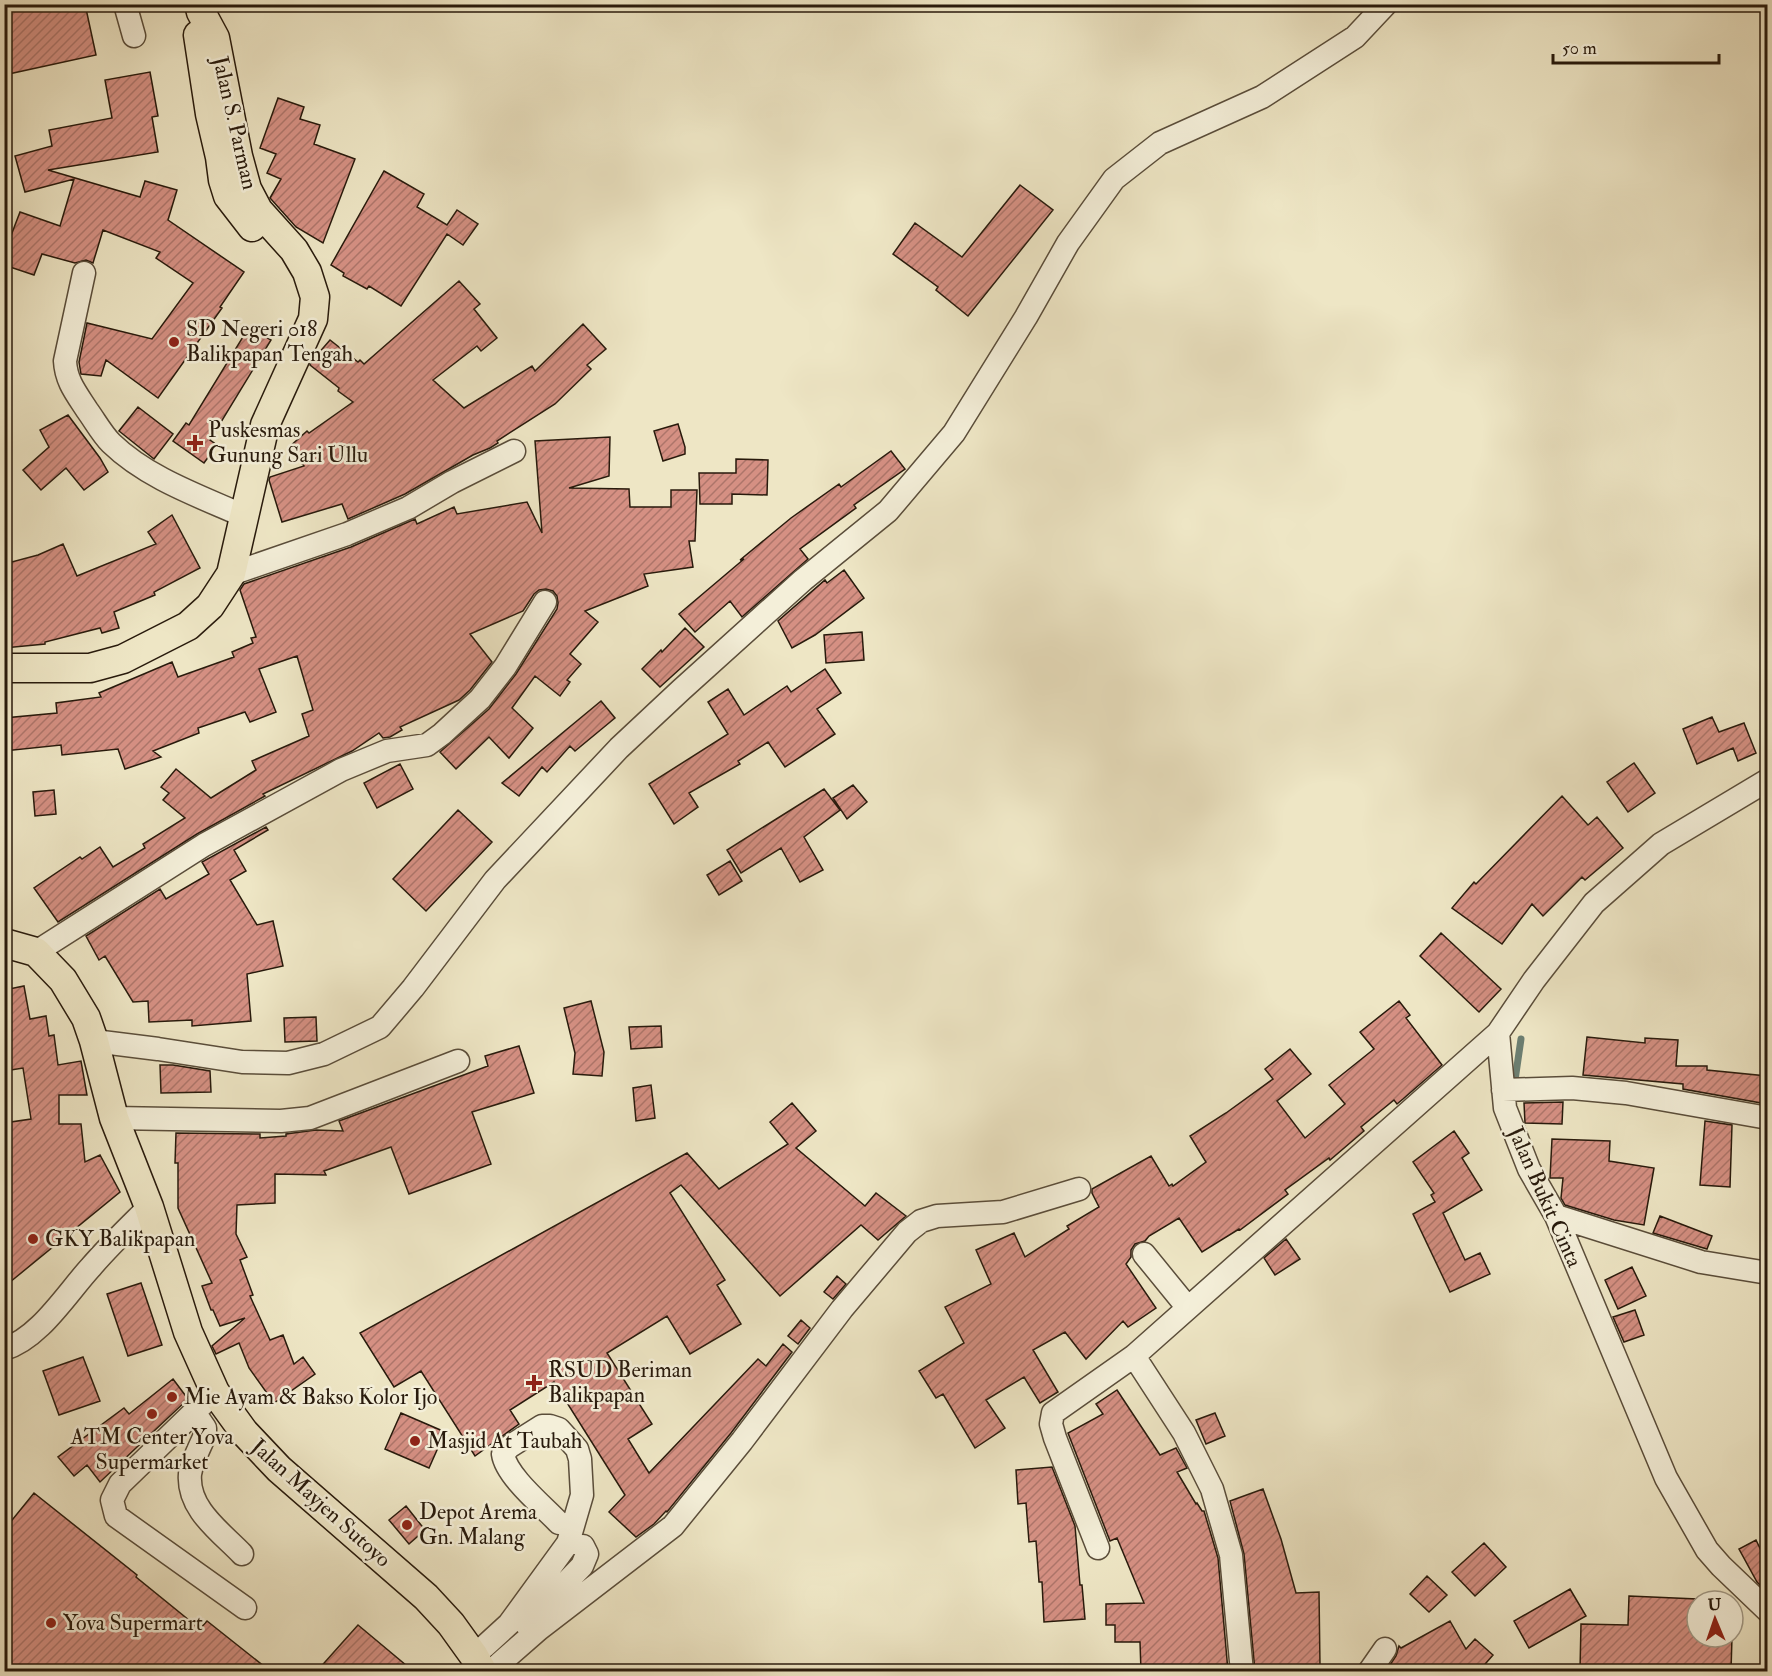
<svg xmlns="http://www.w3.org/2000/svg" width="1772" height="1676" font-family="'IM FELL Double Pica',serif">
	<defs>
		<pattern id="building-hatch" width="6" height="6" patternUnits="userSpaceOnUse" patternTransform="scale(1.5)"><rect width="6" height="6" fill="#d59083"/><path d="M-1 1l2-2M0 6l6-6M5 7l2-2" fill="none" stroke="#ad756a"/></pattern>
	</defs>
	<rect width="100%" height="100%" fill="#eee6c5"/>
	<filter id="stains"><feTurbulence type="fractalNoise" baseFrequency=".00333" numOctaves="4"/><feColorMatrix values="0 0 0 0 .2 0 0 0 0 .09 0 0 0 0 .02 0 0 0 .5 -.17"/></filter>
	<radialGradient id="worn" r=".72"><stop offset=".6" stop-color="#630" stop-opacity="0"/><stop offset="1" stop-color="#630" stop-opacity=".3"/></radialGradient>
	<g fill="none" stroke-linecap="round" stroke-linejoin="round">
		<path stroke="#6c7e70" stroke-width="7" d="M1514 1087 1521 1039"/>
	</g>
	<path fill="url(#building-hatch)" stroke="#281a0c" stroke-width="1.5" d="M43 4H85L96 55 4 75V13Z
		M150 72 158 116 152 117 158 152 48 170 140 197 145 181 177 190 168 220 244 272 220 307 222 308 158 398 106 360 101 376 81 374 79 362 87 323 152 339 193 283 156 258 160 252 103 230 93 263 86 260 75 263 42 254 34 275 4 265V254L20 212 60 226 74 179 25 192 15 156 52 146 49 130 112 118 105 80Z
		M278 98 304 107 300 119 320 125 314 144 355 159 323 243 296 227 270 198 281 179 267 173 276 154 260 148Z
		M384 171 424 194 417 207 447 225 457 210 478 224 463 245 447 234 401 306 369 286 367 289 343 276 344 273 331 265Z
		M1020 185 1053 210 968 316 936 290 938 287 893 254 915 223 962 257Z
		M459 281 480 304 474 309 497 338 481 351 477 346 433 380 464 408 532 366 535 371 583 324 606 349 587 365 591 369 555 404 497 441 498 443 490 448 473 455 405 494 348 519 342 504 282 522 269 480 270 477 304 466 288 448 307 431 309 433 353 402 338 391 339 388 310 365 311 362 330 340 358 362 360 360 364 364Z
		M249 327 271 340 210 440 217 445 204 463 173 441 186 423 189 425Z
		M138 407 173 434 154 459 119 431Z
		M68 415 100 458 108 472 84 490 66 468 41 490 23 470 49 447 40 430Z
		M678 424 685 447V454L663 461 654 431Z
		M610 437 609 476 569 488 629 489 630 507H671V490H697L695 541H689L693 567 644 574 648 586 585 611 598 622 570 654 581 664 567 680 570 682 560 696 535 676 512 708 533 728 509 758 489 737 456 769 440 752 489 709 516 674 557 609 558 603 557 596 553 591 546 589 539 590 534 594 523 611 470 634 492 662 470 690 459 700 400 727 402 730 390 737 383 738 379 733 352 751 263 794 265 796 197 834 58 922 34 888 80 857 82 859 100 847 113 867 145 848 143 844 185 818 163 800 169 793 161 787 176 769 211 798 256 770 252 761 309 736 302 714 313 710 297 656 259 669 276 712 250 722 245 712 198 728 199 733 153 751 161 757 125 769 118 749 62 755 61 745 4 751V718L57 713 56 703 101 697 99 693 172 662 178 677 234 657 232 652 253 643 251 638 256 637 240 590 244 584 351 547 415 519 417 524 454 507 457 514 527 502 542 533 535 441Z
		M891 451 905 469 854 505 856 508 800 549 808 559 742 617 730 601 695 632 679 614 744 559 740 560 791 518 839 484 841 487Z
		M736 459 768 460 767 495 732 494V504H700L699 473H736Z
		M172 515 200 568 154 592 155 595 114 612 119 628 102 633 100 628 45 642V644L4 648V564L38 555 63 544 77 576 156 544 148 532Z
		M844 570 864 598 815 635 792 648 778 621 825 580 827 583Z
		M685 628 704 647 660 687 642 669 661 650 662 652Z
		M862 632 864 660 826 663 824 635Z
		M825 669 841 693 817 709 835 734 785 767 768 742 738 761 740 764 689 793 698 807 674 824 649 784 728 734 708 702 728 689 744 715 787 686 791 692Z
		M601 701 615 718 575 751 570 746 547 772 542 767 519 796 502 783Z
		M1712 717 1719 732 1744 723 1756 753 1738 761 1733 748 1697 764 1683 729Z
		M1634 763 1655 793 1628 812 1607 782Z
		M400 764 413 789 377 808 364 783Z
		M853 785 867 802 847 819 833 798Z
		M824 789 840 810 804 837 823 870 800 882 781 848 741 873 727 850Z
		M54 790 56 814 35 816 33 792Z
		M1562 796 1588 825 1597 817 1623 848 1585 880 1582 877 1543 916 1532 904 1502 944 1452 908 1474 882 1476 884Z
		M458 810 492 842 426 911 393 879Z
		M266 827 268 830 234 850 246 871 230 880 257 925 273 921 283 966 247 974 251 1021 192 1026V1020L149 1022 148 1001 133 1002 105 956 99 960 86 936 160 889 166 899 209 874 202 862Z
		M730 861 742 881 719 895 707 875Z
		M1441 933 1501 989 1479 1012 1420 956Z
		M24 986 30 1019 46 1016 49 1036 54 1035 58 1065 81 1061 87 1095H59V1124H81L85 1162 100 1155 120 1192 4 1287V1123L31 1119 23 1068 4 1071V990Z
		M591 1001 604 1052 602 1076 573 1074 575 1053 564 1008Z
		M1399 1001 1410 1015 1406 1018 1442 1065 1403 1099 1397 1104 1394 1100 1361 1127 1364 1131 1330 1160 1329 1158 1285 1190 1288 1194 1240 1230 1239 1229 1202 1252 1179 1218 1149 1236 1145 1241 1135 1244 1131 1250V1257L1126 1264 1156 1308 1128 1327 1123 1321 1086 1359 1065 1332 1033 1350 1058 1392 1040 1403 1024 1377 986 1400 1005 1428 975 1448 943 1394 936 1398 919 1371 964 1343 945 1307 991 1284 976 1250 1014 1233 1025 1257 1069 1229 1067 1226 1099 1207 1092 1193V1189L1151 1156 1169 1186 1172 1184 1173 1186 1206 1162 1190 1136 1226 1113 1273 1079 1265 1069 1290 1049 1311 1074 1277 1101 1305 1138 1345 1104 1329 1085 1374 1049 1360 1032Z
		M316 1017 317 1041 285 1042 284 1018Z
		M661 1026 662 1047 631 1049 629 1027Z
		M1587 1037 1645 1043V1038L1678 1040 1676 1066H1707V1070L1767 1076V1104L1683 1089V1084L1583 1075Z
		M519 1046 534 1093 472 1112 491 1164 409 1194 391 1147 324 1171 326 1175 275 1174V1203L237 1205 236 1234 247 1257 240 1260 253 1295 250 1296 270 1340 283 1335 294 1364 303 1357 315 1374 274 1403 249 1368 239 1343 216 1354 212 1346 245 1318 220 1326 213 1310H211L202 1286 212 1283 178 1208V1163H175L176 1133 260 1134V1138L286 1136V1134L316 1130 343 1131 339 1121 488 1066 485 1056Z
		M160 1065H173L210 1071 211 1092 161 1093Z
		M651 1085 655 1118 636 1121 633 1088Z
		M1563 1102 1562 1124 1525 1123 1524 1103Z
		M792 1103 816 1131 796 1148 865 1206 876 1193 906 1216 878 1240 861 1225 780 1296 681 1185 670 1193 725 1280 717 1285 741 1324 690 1354 667 1316 607 1353 652 1424 628 1439 649 1473 758 1359 766 1366 783 1344 792 1352 731 1433 667 1512 666 1511 654 1524 636 1537 609 1512 625 1495 554 1382 510 1410 519 1424 475 1456 421 1371 394 1387 360 1333 687 1153 719 1189 788 1144 770 1122Z
		M1705 1121 1732 1125 1730 1187 1700 1185Z
		M1454 1131 1469 1153 1462 1158 1482 1190 1443 1213 1465 1260 1480 1253 1490 1274 1450 1292 1413 1214 1435 1202 1431 1195 1434 1193 1413 1162Z
		M1552 1139 1610 1141 1609 1161 1654 1168 1644 1225 1614 1220 1565 1205 1561 1198 1563 1178H1550Z
		M1660 1216 1712 1236 1707 1249 1653 1233Z
		M1286 1239 1300 1259 1275 1275 1264 1258Z
		M1632 1267 1646 1296 1618 1309 1605 1280Z
		M837 1276 846 1284 833 1299 824 1292Z
		M141 1283 162 1345 128 1356 107 1294Z
		M1635 1310 1644 1335 1624 1342 1613 1317Z
		M801 1320 810 1328 798 1344 788 1336Z
		M83 1357 100 1401 59 1415 43 1371Z
		M173 1379 188 1399 100 1482 87 1465 74 1476 58 1457 124 1408 129 1414Z
		M1117 1390 1160 1455 1176 1448 1187 1468 1177 1472 1196 1504 1197 1503 1202 1511H1204L1218 1558 1228 1671H1141L1140 1642H1115V1625H1106V1604L1144 1603 1117 1538 1110 1541 1068 1433 1103 1414 1096 1404Z
		M401 1413 445 1432 429 1468 385 1449Z
		M1215 1413 1225 1436 1206 1444 1196 1420Z
		M1052 1467 1075 1526 1080 1585H1082L1085 1619 1044 1622 1042 1582H1039L1036 1541 1029 1542 1026 1503 1018 1504 1016 1470Z
		M1263 1489 1281 1539 1296 1593 1319 1592 1320 1666 1282 1665 1284 1671H1255L1244 1554 1230 1501Z
		M34 1493 137 1575 136 1577 200 1629 207 1621 270 1671H4V1530Z
		M406 1506 425 1530 409 1544 389 1520Z
		M1756 1540 1767 1563V1592L1757 1582 1739 1549Z
		M1484 1543 1506 1567 1475 1596 1452 1572Z
		M1427 1576 1447 1595 1429 1612 1410 1594Z
		M1570 1589 1586 1616 1529 1648 1514 1621Z
		M1629 1596 1697 1599V1637H1732L1731 1671 1580 1670 1581 1624 1628 1625Z
		M1450 1621 1466 1649 1475 1639 1493 1655 1479 1671H1386L1396 1656 1399 1646 1401 1648Z
		M358 1625 413 1671H317Z"/>
	<g fill="none" stroke-linecap="round" stroke-linejoin="round">
		<g stroke="#5a4d3a" stroke-width="25">
			<path id="minor" d="M125 4 134 36
				M84 273 65 361C66 381 76 393 87 410 95 421 102 434 111 443 147 478 199 496 244 516
				M231 574 347 534 408 508 452 482 514 451
				M1768 780 1661 844 1594 903 1534 980 1498 1033 1505 1108 1529 1169 1556 1216 1666 1478 1707 1550 1721 1566 1768 1611
				M36 952 204 845 341 770 387 751 427 745 442 734 480 699 505 667 545 602
				M94 1041 158 1049 242 1062 288 1063 324 1054 380 1027 413 988 495 880 619 748 681 690 803 580 888 511 954 433 1026 317 1068 243 1114 179 1160 143 1262 97 1355 37 1386 4
				M1503 1090 1572 1088 1626 1093 1768 1118
				M114 1118 281 1121 310 1118 458 1061
				M1556 1216 1701 1262 1768 1273
				M1144 1254 1188 1308
				M4 1349C39 1339 67 1293 91 1267 109 1246 129 1227 149 1207
				M1134 1356 1184 1433 1212 1489 1231 1555 1242 1672
				M215 1392 120 1484 112 1500 116 1516 245 1608
				M194 1412 205 1428V1435C200 1447 192 1461 190 1474 187 1509 221 1532 242 1554
				M1098 1548 1055 1438 1051 1424 1053 1413 1134 1356 1498 1033
				M526 1624 582 1566 587 1554 583 1546
				M474 1656 509 1624 568 1543 582 1495 580 1459 577 1449 559 1429 550 1426H542L509 1447 503 1454C506 1476 543 1506 559 1523
				M490 1672 539 1629 673 1526 742 1441 842 1309 907 1232 921 1221 937 1216 1003 1212 1079 1189
				M1369 1672 1385 1649"/>
		</g>
		<g stroke="#281a0c" stroke-width="31">
			<path id="major" d="M198 35 210 114 220 157 223 180 228 196 252 227
				M4 668H90L123 659 188 626 210 606 231 574 265 425 313 319 315 297 307 272 294 250 258 210 247 189 238 156 215 38 201 12 199 4
				M4 943 36 952 63 980 86 1018 94 1041 114 1118 149 1207 188 1332 215 1392 244 1432 279 1469 426 1597 451 1624 474 1656 483 1672"/>
		</g>
		<use href="#minor" stroke="#f4efd9" stroke-width="22"/>
		<use href="#major" stroke="#eee6c5" stroke-width="28"/>
	</g>
	<g fill="#8f2418" stroke="#f4efd9" stroke-width="2">
		<circle cx="174" cy="342" r="6"/>
		<path d="M192 434h6v6h6v6h-6v6h-6v-6h-6v-6h6z"/>
		<circle cx="33" cy="1239" r="6"/>
		<path d="M531 1374h6v6h6v6h-6v6h-6v-6h-6v-6h6z"/>
		<circle cx="172" cy="1397" r="6"/>
		<circle cx="152" cy="1414" r="6"/>
		<circle cx="415" cy="1441" r="6"/>
		<circle cx="407" cy="1525" r="6"/>
		<circle cx="51" cy="1623" r="6"/>
	</g>
	<g text-anchor="middle" dominant-baseline="central" stroke-width="5" stroke-linejoin="round" paint-order="stroke">
		<g font-size="22" fill="#281a0c" stroke="#f4efd9">
			<text transform="translate(235 123) rotate(77)">Jalan S. Parman</text>
			<text transform="translate(1545 1197) rotate(66)">Jalan Bukit Cinta</text>
			<text transform="translate(321 1503) rotate(42)">Jalan Mayjen Sutoyo</text>
		</g>
		<g font-size="22" fill="#281a0c" stroke="#f4efd9" text-anchor="start">
			<text x="186" y="329">SD Negeri 018<tspan x="186" dy="25">Balikpapan Tengah</tspan></text>
			<text x="208" y="430">Puskesmas<tspan x="208" dy="25">Gunung Sari Ullu</tspan></text>
			<text x="45" y="1239">GKY Balikpapan</text>
			<text x="548" y="1370">RSUD Beriman<tspan x="548" dy="25">Balikpapan</tspan></text>
			<text x="184" y="1397">Mie Ayam &amp; Bakso Kolor Ijo</text>
			<text x="152" y="1437" text-anchor="middle">ATM Center Yova<tspan x="152" dy="25">Supermarket</tspan></text>
			<text x="427" y="1441">Masjid At Taubah</text>
			<text x="419" y="1512">Depot Arema<tspan x="419" dy="25">Gn. Malang</tspan></text>
			<text x="63" y="1623">Yova Supermart</text>
		</g>
	</g>
	<rect width="1772" height="1676" fill="none" stroke="#eee6c5" stroke-width="24"/>
	<rect x="6" y="6" width="1760" height="1664" fill="none" stroke="#281a0c" stroke-width="3"/>
	<rect x="12" y="12" width="1748" height="1652" fill="none" stroke="#281a0c" stroke-width="1.5"/>
	<g transform="translate(1715 1619) rotate(358)"><circle r="28" fill="#f4efd9" stroke="#a29a87" stroke-width="1.5"/>
	<path d="M0-4.5L10 22L0 15L-10 22Z" fill="#8f2418"/>
	<text y="-9" font-size="16" font-weight="bold" text-anchor="middle" fill="#281a0c">U</text>
	</g>
	<path d="M1553 54v9h166v-9" fill="none" stroke="#281a0c" stroke-width="3"/>
	<text x="1562" y="54" font-size="18" fill="#281a0c" stroke="#f4efd9" stroke-width="4.5" paint-order="stroke">50 m</text>
	<rect width="100%" height="100%" filter="url(#stains)"/>
	<rect width="100%" height="100%" fill="url(#worn)"/>
</svg>
